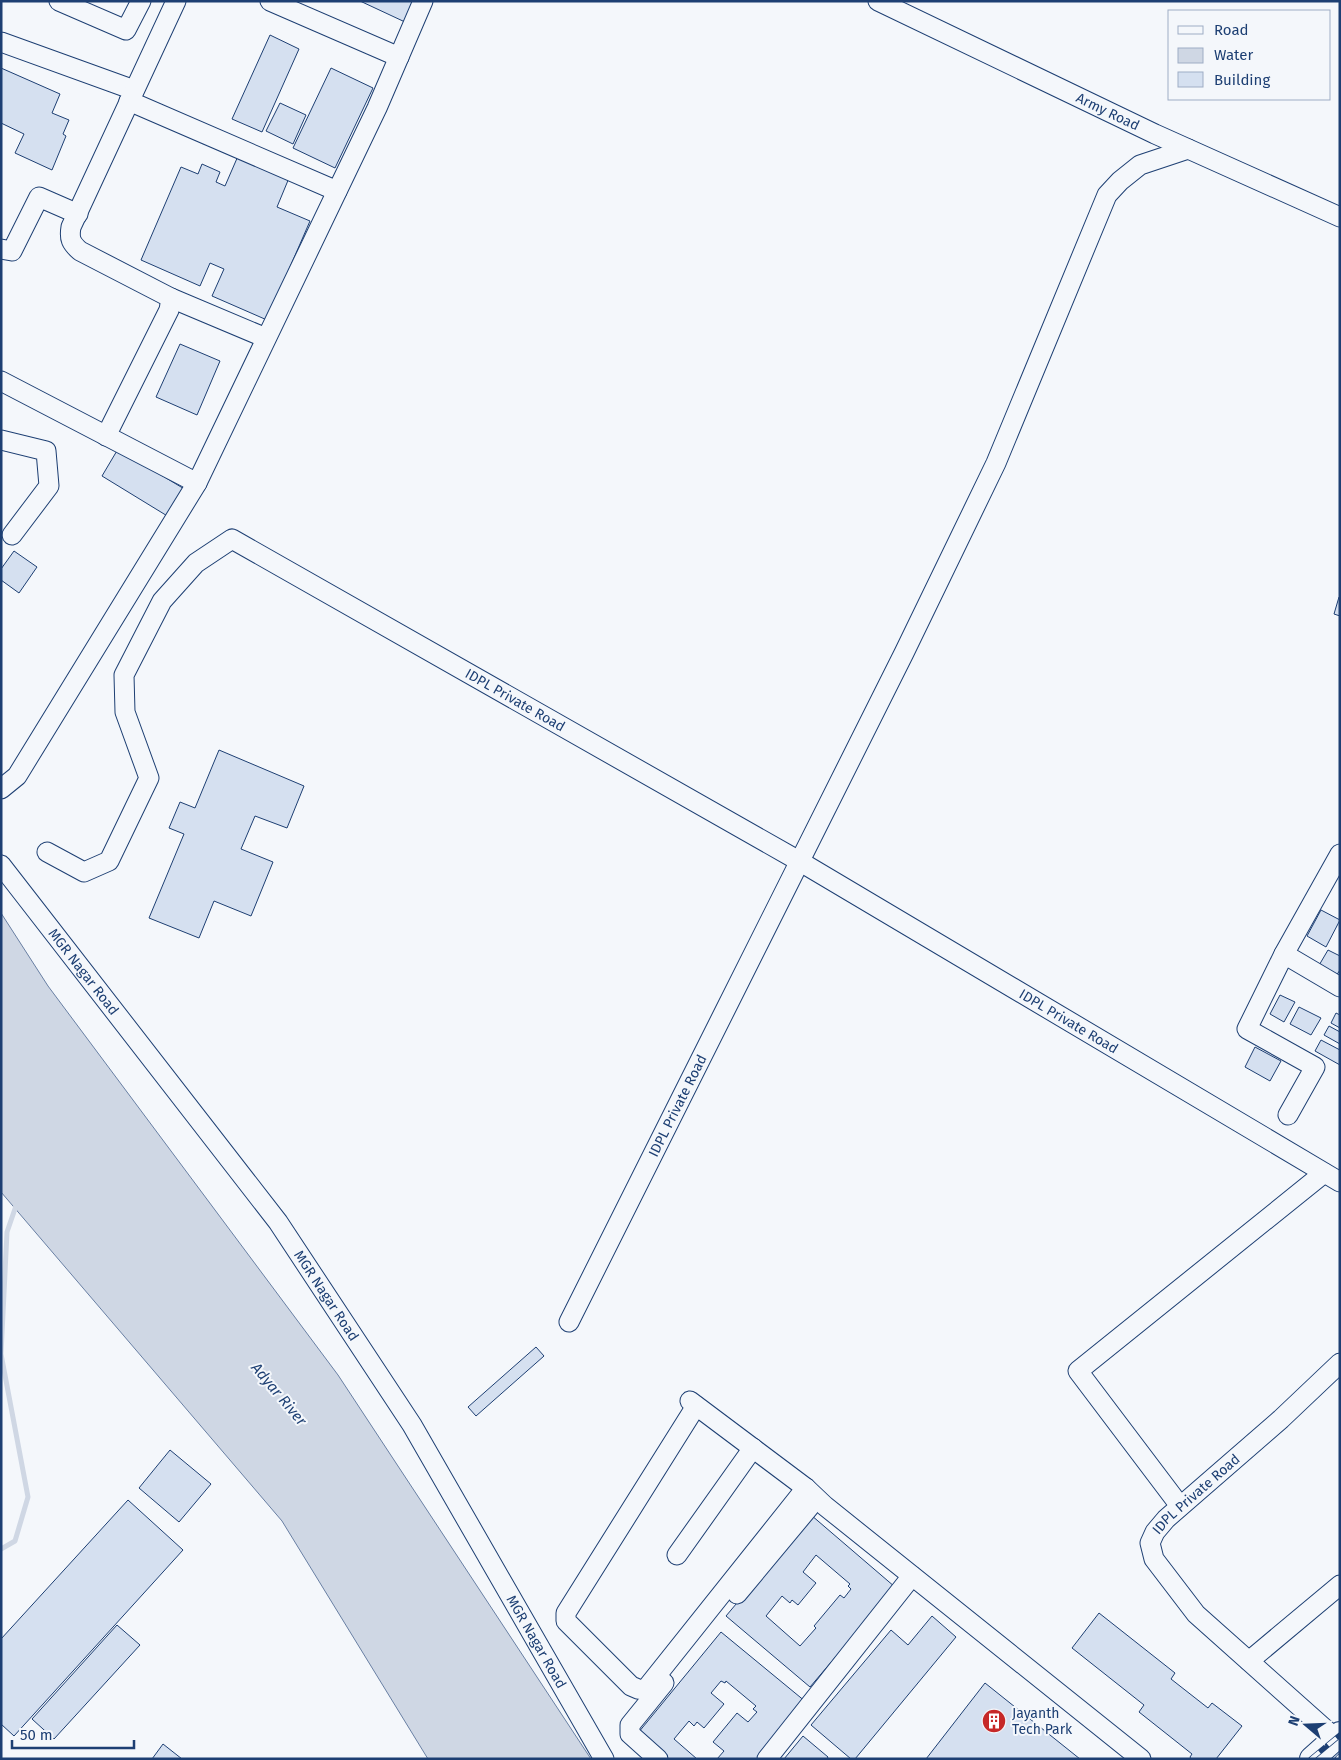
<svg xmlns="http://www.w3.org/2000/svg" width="1341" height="1760" font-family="'Fira Sans',sans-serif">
	<rect width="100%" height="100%" fill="#f4f7fb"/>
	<path fill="#cfd7e4" stroke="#687fa3" d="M1 913 48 986 338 1375 591 1759H428L282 1521 1 1192Z"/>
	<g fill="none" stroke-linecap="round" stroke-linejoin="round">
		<path stroke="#cfd7e4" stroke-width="5" d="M1 1549 15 1541 28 1497 1 1354 7 1232 17 1203"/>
	</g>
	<path fill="#d5e0f0" stroke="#1d3f73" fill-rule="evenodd" d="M360 1H414L405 22Z
		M270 35 299 49 262 132 232 119Z
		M1 68 60 94 52 113 69 120 63 134 66 136 52 170 15 153 24 134 1 123Z
		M331 68 373 88 335 168 293 148Z
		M280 103 306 115 293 144 266 131Z
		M238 156 289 178 277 207 310 221 267 320 212 296 224 269 210 263 200 286 141 260 181 167 198 174 202 164 220 172 216 182 225 186Z
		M180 344 220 361 197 415 156 397Z
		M118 449 186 490 169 517 102 476Z
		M14 551 37 567 19 593 1 580V569Z
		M1339 597H1340V616L1334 614Z
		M219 750 304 786 287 828 255 816 241 849 273 862 251 916 214 901 199 938 149 918 184 834 169 828 180 802 195 808Z
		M1321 910 1340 920 1326 947 1307 936Z
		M1328 950 1340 956V970L1336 976 1318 967Z
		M1280 995 1295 1002 1284 1022 1270 1014Z
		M1299 1007 1321 1018 1311 1035 1290 1024Z
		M1336 1013 1340 1015V1028L1331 1023Z
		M1329 1026 1340 1032V1044L1324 1035Z
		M1321 1040 1340 1050V1065L1315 1051Z
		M1255 1047 1281 1061 1270 1081 1245 1067Z
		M536 1347 544 1356 476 1416 468 1407Z
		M170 1450 211 1484 179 1522 139 1488Z
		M128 1500 183 1550 14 1736 1 1724V1639Z
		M811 1515 895 1587 810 1687 726 1616ZM816 1555 850 1584 848 1586 851 1589 844 1598 840 1595 814 1626 816 1628 800 1646 766 1616 782 1596 790 1603 792 1600 798 1605 816 1583 803 1572Z
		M1099 1613 1175 1673 1171 1679 1208 1708 1212 1703 1242 1726 1216 1759H1191L1190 1757 1192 1754 1139 1712 1144 1705 1072 1648Z
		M932 1616 956 1637 855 1759H851L811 1725 891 1630 908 1645Z
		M117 1625 140 1645 54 1739 32 1719Z
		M721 1632 806 1702 760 1759H717L724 1751 713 1742 737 1713 748 1722 757 1712 753 1709 756 1706 726 1681 725 1683 721 1681 711 1693 724 1704 704 1728 697 1722 694 1726 689 1721 674 1739 697 1759H668L638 1733Z
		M985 1683 1080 1759H926Z
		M803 1736 828 1757 827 1759H784Z
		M163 1744 182 1759H152Z"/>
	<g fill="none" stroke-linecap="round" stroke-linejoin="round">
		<g stroke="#1d3f73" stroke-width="21">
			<g id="minor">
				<path d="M59 1 126 30 141 1"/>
				<path d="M270 1 399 57"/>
				<path id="s1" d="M878 1 1155 134 1340 217"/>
				<path d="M1 42 134 90"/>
				<path d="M129 101 337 191"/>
				<path d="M1 249 12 251 39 197 78 214"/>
				<path d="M171 298 266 338"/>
				<path d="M1 381 197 483 377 108 423 1"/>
				<path d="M106 436 169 310 171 298 80 251C71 243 69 239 71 227L176 1"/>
				<path d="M1 440 46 451 49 486 12 535"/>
				<path d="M1 789 17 776 197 483"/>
				<path id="s2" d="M47 852 84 872 109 861 149 778 125 712 124 675 162 601 196 563 232 539 799 861 1340 1182"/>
				<path id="s3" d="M1 865 278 1222 412 1425 604 1759"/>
				<path d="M1284 954 1340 987"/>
				<path d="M1288 1115 1315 1067 1247 1029 1284 954 1340 854"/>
				<path id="s4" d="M569 1322 904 653 996 463 1107 195 1120 181 1140 165 1188 149"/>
				<path d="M690 1401 806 1488 825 1506 1141 1759"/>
				<path d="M696 1406 566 1613V1621L631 1686 638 1689 645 1690 806 1488"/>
				<path d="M1180 1506 1078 1371 1324 1173"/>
				<path d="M677 1555 753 1448"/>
				<path d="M737 1594 816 1499"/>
				<path d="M1249 1661 1340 1585"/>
				<path id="s5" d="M1335 1738 1196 1614 1154 1559 1150 1543 1155 1532 1166 1519 1281 1419 1340 1363"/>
				<path d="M658 1759 630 1734V1725L664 1683"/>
				<path d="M767 1759 912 1576"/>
			</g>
		</g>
		<g stroke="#1d3f73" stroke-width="26">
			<path id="major" d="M1312 1759 1340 1734"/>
		</g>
		<use href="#minor" stroke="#f4f7fb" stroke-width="19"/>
		<use href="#major" stroke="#f4f7fb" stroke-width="24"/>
		<g stroke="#1d3f73" stroke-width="5.5">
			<path id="rail" d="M1311 1759 1340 1735
				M1337 1759 1340 1756"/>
		</g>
		<use href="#rail" stroke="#f4f7fb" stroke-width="4" stroke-dasharray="11" stroke-linecap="butt"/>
	</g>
	<defs>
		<g id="building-disc" transform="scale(1.25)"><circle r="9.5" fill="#c62828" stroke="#f4f7fb"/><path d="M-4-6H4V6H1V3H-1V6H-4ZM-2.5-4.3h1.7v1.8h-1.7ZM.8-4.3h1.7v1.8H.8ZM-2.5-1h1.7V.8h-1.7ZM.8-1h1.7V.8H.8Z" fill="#fff"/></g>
	</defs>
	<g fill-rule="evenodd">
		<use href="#building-disc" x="994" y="1721"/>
	</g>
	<g text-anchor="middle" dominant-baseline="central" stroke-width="4" stroke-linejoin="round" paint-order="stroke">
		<g font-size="14" fill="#1d3f73" stroke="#f4f7fb">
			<text stroke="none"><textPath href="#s1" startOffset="255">Army Road</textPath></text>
			<text stroke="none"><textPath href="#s2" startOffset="772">IDPL Private Road</textPath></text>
			<text stroke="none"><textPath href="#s3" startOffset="135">MGR Nagar Road</textPath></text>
			<text stroke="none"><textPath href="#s2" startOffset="1412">IDPL Private Road</textPath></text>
			<text stroke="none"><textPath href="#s4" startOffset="242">IDPL Private Road</textPath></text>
			<text stroke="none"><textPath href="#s3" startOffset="540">MGR Nagar Road</textPath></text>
			<text stroke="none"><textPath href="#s5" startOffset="340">IDPL Private Road</textPath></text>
			<text stroke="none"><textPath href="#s3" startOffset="945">MGR Nagar Road</textPath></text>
		</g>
		<g font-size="14" fill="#1d3f73" stroke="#f4f7fb" text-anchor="start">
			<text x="1012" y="1713">Jayanth<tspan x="1012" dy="16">Tech Park</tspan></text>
		</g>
		<g font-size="15" font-style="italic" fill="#1d3f73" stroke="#f4f7fb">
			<text transform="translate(279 1394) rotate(50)">Adyar River</text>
		</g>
	</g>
	<rect width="1341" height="1760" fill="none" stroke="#1d3f73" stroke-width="5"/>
	<rect x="1168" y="10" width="162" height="90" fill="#f4f7fb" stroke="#9eadc5"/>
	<rect x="1178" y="26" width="25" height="8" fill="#f4f7fb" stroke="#9eadc5"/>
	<text x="1214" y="35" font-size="15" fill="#1d3f73">Road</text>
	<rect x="1178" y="48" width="25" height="15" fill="#cfd7e4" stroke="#9eadc5"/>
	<text x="1214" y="60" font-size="15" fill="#1d3f73">Water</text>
	<rect x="1178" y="72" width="25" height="15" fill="#d5e0f0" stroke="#9eadc5"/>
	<text x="1214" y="85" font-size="15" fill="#1d3f73">Building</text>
	<g transform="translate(1306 1725) rotate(289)" stroke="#f4f7fb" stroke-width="4" paint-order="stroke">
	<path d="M0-4L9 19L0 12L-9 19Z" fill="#1d3f73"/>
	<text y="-8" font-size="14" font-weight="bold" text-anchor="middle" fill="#1d3f73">N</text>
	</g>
	<path d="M12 1740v8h122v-8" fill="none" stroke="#1d3f73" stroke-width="2.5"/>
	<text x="20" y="1740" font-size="15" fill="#1d3f73" stroke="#f4f7fb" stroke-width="4" paint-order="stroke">50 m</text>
</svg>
